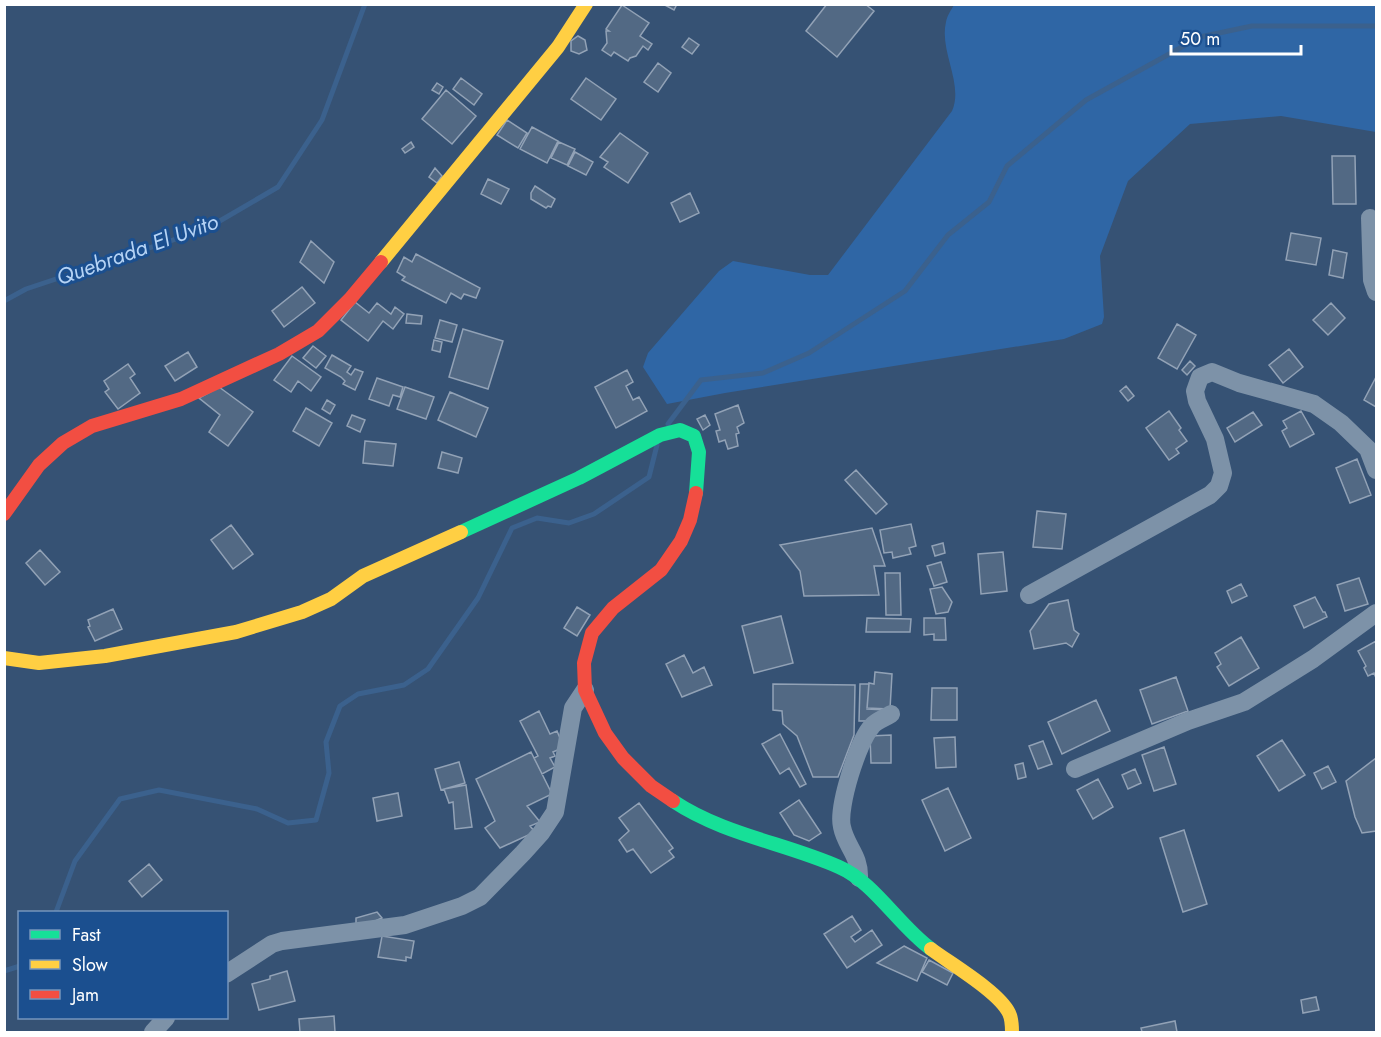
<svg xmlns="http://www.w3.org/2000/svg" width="1381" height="1037" font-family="Jost,sans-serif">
	<rect width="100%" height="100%" fill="#365274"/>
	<path fill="#2f66a5" d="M954 5H1376V132L1281 116 1190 124 1128 181 1100 256 1104 317 1102 324 1064 339 725 393 667 404 643 367 648 353 719 271 733 261 810 275H828L952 111C964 84 939 51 946 22 947 16 951 10 954 5Z"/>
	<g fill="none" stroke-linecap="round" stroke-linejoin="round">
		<path stroke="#3b618d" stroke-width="5" d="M4 301 26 289 206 229 278 187 322 120 365 4
			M668 424 701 380 763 373 809 353 905 291 948 235 989 202 1007 166 1086 100 1200 37 1252 26H1376
			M56 912 75 861 120 799 159 790 257 809 288 823 316 820 329 773 326 742 340 706 358 694 404 685 428 669 478 598 512 528 537 518 569 523 594 514 649 477 657 445
			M4 971 20 966"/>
	</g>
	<path fill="#526984" stroke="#92a2b6" stroke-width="1.5" d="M663 4H677L674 10Z
		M827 4H865L874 11 837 57 806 31Z
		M622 5 649 23 640 36 652 44 648 50 643 46 636 56 630 58 628 61 614 52 611 56 602 50 607 43 606 31H609L606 29Z
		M578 36 585 40 587 50 579 54 571 51V41Z
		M689 38 699 45 692 54 682 47Z
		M658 63 671 73 658 92 644 82Z
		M461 78 482 94 474 105 453 89Z
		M586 78 616 99 601 120 571 99Z
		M437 83 443 87 439 94 432 90Z
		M446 90 476 116 452 144 422 119Z
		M507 120 527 133 518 148 497 135Z
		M532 127 558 141 547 163 520 149Z
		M620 133 648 153 628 183 604 167 608 162 600 157Z
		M411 142 414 147 405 153 402 149Z
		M559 142 575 149 567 165 551 158Z
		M575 152 593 162 586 175 568 166Z
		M1332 156H1355L1356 204H1333Z
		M435 168 442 176 437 183 429 177Z
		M488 179 509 189 501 204 481 194Z
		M535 186 555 199 551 207 548 206 546 208 531 199V193Z
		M690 193 699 213 680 222 671 203Z
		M1291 233 1321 238 1316 265 1286 260Z
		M311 241 334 262 324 283 300 262Z
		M1333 250 1347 253 1343 278 1329 275Z
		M416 254 480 288 476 298 464 294 461 299 451 293 446 303 402 280 405 277 397 272 404 257 412 262Z
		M302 287 315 303 284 327 272 311Z
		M355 302 369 313 377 303 391 314 395 307 404 314 393 329 383 321 368 341 341 320Z
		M1331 303 1345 318 1328 335 1313 320Z
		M407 314 422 316 421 324 406 323Z
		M440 320 457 325 452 342 435 338Z
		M1177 324 1196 335 1177 369 1158 358Z
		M463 329 503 341 488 389 449 377Z
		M434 340 442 342 440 352 432 350Z
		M313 346 326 356 316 368 303 358Z
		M1289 349 1303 367 1283 383 1269 365Z
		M188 352 197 367 175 381 165 366Z
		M332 355 351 366 347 372 351 375 355 369 363 372 355 390 343 384 345 381 341 377 325 368Z
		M292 356 321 377 311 391 298 381 291 392 274 380Z
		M1190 361 1195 366 1187 375 1182 370Z
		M128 364 135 374 130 378 140 393 118 409 105 392 109 389 104 381Z
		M627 370 633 382 626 386 633 400 639 397 647 411 616 428 595 387Z
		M1376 377V407L1364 400Z
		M377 378 403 387 400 397 393 395 389 406 369 399Z
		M1126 386 1134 396 1128 401 1120 391Z
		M219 387 253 412 228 446 209 432 220 415 199 398Z
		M405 387 434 397 426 419 397 409Z
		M450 392 488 408 476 437 438 420Z
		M327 400 335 405 330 414 322 409Z
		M738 405 744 423 737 427 739 433 736 434 738 446 728 449 725 440 719 442 716 431 720 430 715 414Z
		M306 408 332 423 319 446 293 431Z
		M1169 411 1181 428 1179 430 1187 441 1176 449 1179 453 1169 460 1146 428Z
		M1301 411 1314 434 1290 447 1282 431 1287 428 1283 421Z
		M1253 412 1262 425 1235 442 1227 428Z
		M352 415 365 420 360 432 347 426Z
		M705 415 710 425 703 430 697 419Z
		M365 441 396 444 393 466 363 463Z
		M442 452 462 458 458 473 438 468Z
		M1357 459 1371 495 1350 503 1336 468Z
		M856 470 887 504 876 514 845 480Z
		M1037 511 1066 514 1062 549 1033 547Z
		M911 524 916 546 909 548 911 554 893 558 892 552 884 553 880 530Z
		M231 525 253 554 233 569 211 540Z
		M872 528 885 566H874L879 595 804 596 800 571 780 545Z
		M943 543 945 553 935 556 932 546Z
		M40 550 60 572 45 585 26 563Z
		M1003 552 1007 591 981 594 978 554Z
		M941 562 947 582 934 586 927 566Z
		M885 573H900L901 615H886Z
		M1359 578 1368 604 1345 611 1337 585Z
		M1241 584 1247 596 1232 603 1227 591Z
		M942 587 952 602 948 612 936 614 930 589Z
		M1315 597 1323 612H1325L1327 617 1304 628 1294 606Z
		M1068 600 1074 630 1079 634 1072 647 1066 643 1034 649 1030 631 1049 604Z
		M577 607 590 615 577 636 564 628Z
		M113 609 122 629 95 641 88 627 90 626 88 620Z
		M781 616 793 663 754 673 742 626Z
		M867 618 911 619 910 632H866Z
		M924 618H945L946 640H934V634L924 635Z
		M1241 637 1259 668 1229 686 1217 667 1221 664 1215 653Z
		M1376 641V678L1374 673 1368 676 1364 668 1366 666 1358 651Z
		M684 655 693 673 704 667 712 685 682 697 666 664Z
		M875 672 892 674 890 709 867 708 869 683 874 684Z
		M1176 677 1188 711 1152 724 1140 690Z
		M773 684 855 685 854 735 838 777H813L797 736 783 724 782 711 773 710Z
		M860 684H869L867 709 887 710 869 721H859Z
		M932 688H957V720H931Z
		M1096 700 1110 731 1062 754 1048 722Z
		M539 711 550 734 557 731 562 743 560 749 553 752 555 756 550 758 555 767 542 774 534 758 538 756 520 721Z
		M780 734 806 784 800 787 789 768 780 774 762 744Z
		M891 735V763H871L870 736Z
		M891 735V763H871L870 736Z
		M955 737 956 767 936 768 934 738Z
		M1282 740 1305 775 1279 791 1257 756Z
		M1043 741 1052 764 1038 769 1029 746Z
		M1164 747 1176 784 1154 791 1142 755Z
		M531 752 552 794 527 806 540 822 530 826 535 832 500 848 485 828 495 821 476 779Z
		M1376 758V831L1362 833 1355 817 1346 781Z
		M459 762 465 783 441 790 435 769Z
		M1023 763 1026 777 1018 779 1015 765Z
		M1328 766 1336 782 1322 789 1314 773Z
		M1135 769 1141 783 1128 789 1122 775Z
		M1098 779 1113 807 1093 819 1077 790Z
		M466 785 472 827 455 829 453 802 449 803 444 789Z
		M948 788 971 838 945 851 922 800Z
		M948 788 971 838 945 851 922 800Z
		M398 793 402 816 377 821 373 798Z
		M799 800 821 833 809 841 794 835 780 813Z
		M639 803 673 848 669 851 674 857 651 873 633 849 627 852 619 840 629 831 619 818Z
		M1184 830 1207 904 1183 912 1160 838Z
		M149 864 162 880 142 897 129 881Z
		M377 912 382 918 375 921 356 925V918Z
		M852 916 861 930 851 937 855 942 872 930 882 945 847 968 824 934Z
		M382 936 414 941 411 958 406 957V961L378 957Z
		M904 946 927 958 917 981 877 963Z
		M929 960 953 973 947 985 922 972Z
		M287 971 295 1001 259 1010 252 984 270 979V976Z
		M1316 997 1319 1010 1303 1013 1301 1000Z
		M334 1016 335 1032H300L299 1019Z
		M1175 1021 1177 1032H1142L1141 1028Z"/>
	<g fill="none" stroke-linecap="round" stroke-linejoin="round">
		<path stroke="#7d92a8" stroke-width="18" d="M1370 218 1372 280 1376 292
			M1029 595 1210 495 1219 486 1223 473 1215 439 1197 401 1195 391 1200 377 1212 372 1239 383 1314 404 1341 423 1368 449 1376 470
			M1075 769 1188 721 1244 702 1313 659 1376 613
			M859 878C860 855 846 847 842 827 837 808 858 741 872 726 876 721 885 718 891 714
			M226 974 272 944 282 941 405 925 462 906 480 897 523 853 541 833 555 812 573 708 585 690
			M153 1032 166 1018"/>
		<path stroke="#16e098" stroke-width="14" d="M461 532 579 478 660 435 680 430 694 436 699 452 696 493
			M673 801C724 835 785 843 839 867 874 882 899 926 931 949"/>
		<path stroke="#ffcf43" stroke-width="14" d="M381 262 558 47 586 4
			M4 658 39 663 105 656 236 632 302 612 331 599 363 576 461 532
			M931 949C951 964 999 992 1009 1013 1012 1019 1012 1025 1012 1032"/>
		<path stroke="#f24e42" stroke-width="14" d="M4 514 39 465 63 443 92 426 181 399 279 354 318 331 350 299 381 262
			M673 801 651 786 623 758 605 733 585 690 584 663 592 633 613 608 661 570 681 541 690 520 696 493"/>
	</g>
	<g text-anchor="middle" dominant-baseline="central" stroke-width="6" stroke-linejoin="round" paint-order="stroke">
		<g font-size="22" font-style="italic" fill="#b5d3f5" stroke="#1b4f8f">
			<text transform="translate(137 249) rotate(-20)">Quebrada El Uvito</text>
		</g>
	</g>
	<rect width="1381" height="1037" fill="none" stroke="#ffffff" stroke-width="12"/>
	<rect x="18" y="911" width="210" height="108" fill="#1b4f8f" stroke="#7695bc" stroke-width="1.5"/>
	<rect x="30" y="930" width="30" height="9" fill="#16e098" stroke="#7695bc" stroke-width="1.5"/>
	<text x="72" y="941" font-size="18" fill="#ffffff">Fast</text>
	<rect x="30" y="960" width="30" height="9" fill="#ffcf43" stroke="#7695bc" stroke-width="1.5"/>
	<text x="72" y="971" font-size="18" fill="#ffffff">Slow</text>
	<rect x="30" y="990" width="30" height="9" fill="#f24e42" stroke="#7695bc" stroke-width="1.5"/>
	<text x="72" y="1001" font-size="18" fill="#ffffff">Jam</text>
	<path d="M1171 45v9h130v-9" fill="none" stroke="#ffffff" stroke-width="3"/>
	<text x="1180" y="45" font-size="18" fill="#ffffff" stroke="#1b4f8f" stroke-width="4.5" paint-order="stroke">50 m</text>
</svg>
